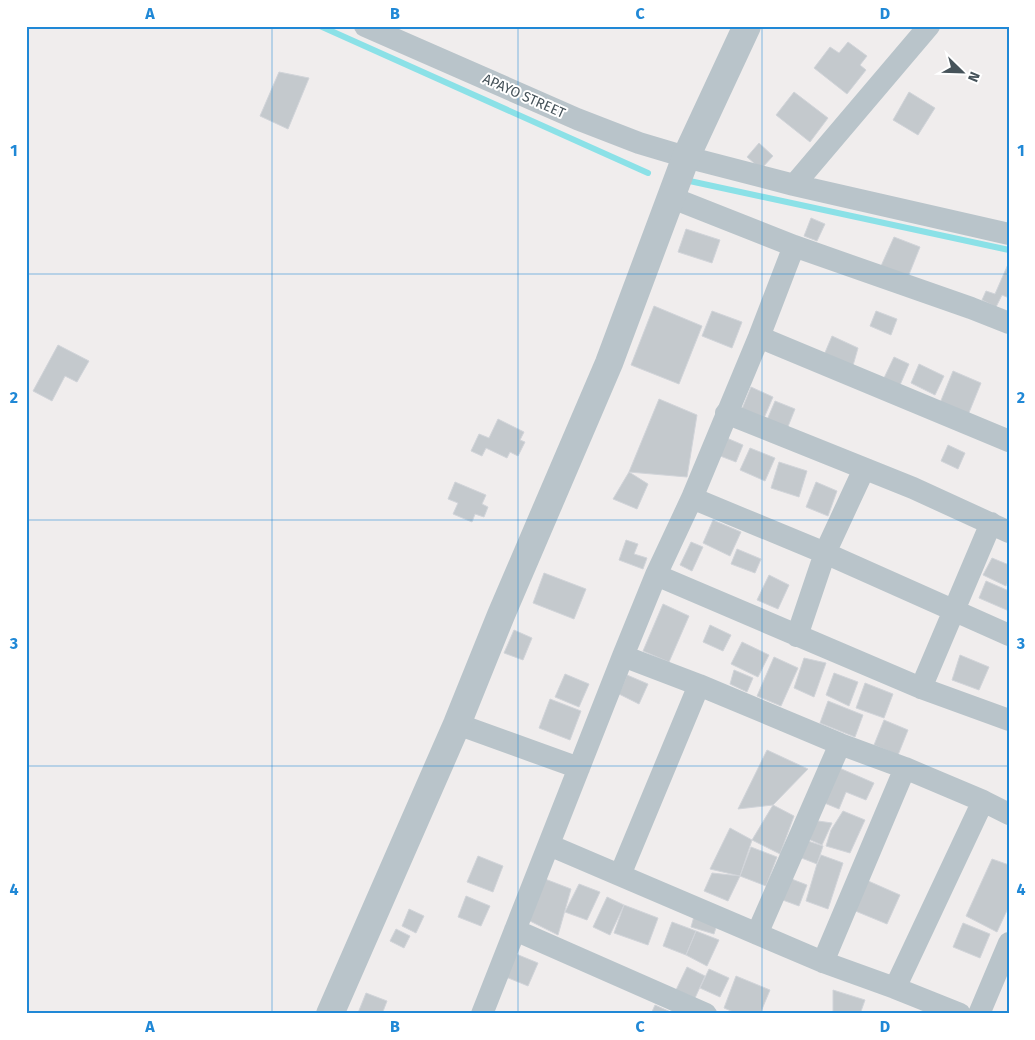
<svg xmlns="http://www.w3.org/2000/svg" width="1035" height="1040" font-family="'Fira Sans',sans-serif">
	<rect width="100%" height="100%" fill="#f0eded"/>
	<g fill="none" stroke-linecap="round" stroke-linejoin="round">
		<path stroke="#8be1e7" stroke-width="6" d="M320 26 648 173
			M685 180 1009 250"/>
	</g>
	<path fill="#c4c9cd" stroke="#d1d4d9" d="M848 42 867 56 860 65 866 70 847 94 814 68 830 47 839 53Z
		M279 72 309 78 288 129 260 116Z
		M794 92 828 118 810 142 776 115Z
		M909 92 935 108 918 135 893 120Z
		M759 143 773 156 761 169 747 157Z
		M811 218 825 224 817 241 804 236Z
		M686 229 720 240 712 263 678 252Z
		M894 237 920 247 908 277 881 266Z
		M1009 262V298L1002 295 996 307 982 300 986 291 995 294Z
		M654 306 702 326 679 384 631 365Z
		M712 311 742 322 732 348 702 336Z
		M876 311 897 319 891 335 870 326Z
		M832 336 858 348 852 369 824 355Z
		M58 345 89 361 77 382 65 376 52 401 33 391Z
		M894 357 909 364 900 385 884 378Z
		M919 364 944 376 935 395 911 383Z
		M953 371 981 383 968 415 940 403Z
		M751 387 773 397 764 418 742 409Z
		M659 399 697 415 687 477 629 472Z
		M775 401 795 409 787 429 767 420Z
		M498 419 524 432 520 440 525 442 518 456 510 452 507 458 486 448 482 456 471 451 479 434 489 438Z
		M722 436 743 445 736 462 715 454Z
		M948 445 965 453 958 469 941 461Z
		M750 448 775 458 765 481 740 470Z
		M779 462 807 471 799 497 771 488Z
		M629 472 648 484 637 509 613 499Z
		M455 482 486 495 482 504 488 507 484 517 475 514 472 522 453 514 458 503 448 499Z
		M816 482 837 491 828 516 806 507Z
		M713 520 741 532 730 556 703 543Z
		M626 540 638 544 634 554 647 558 643 569 619 560Z
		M691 542 703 547 692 571 680 565Z
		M737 549 761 559 755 573 731 564Z
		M992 558 1009 565V579L1006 586 983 575Z
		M544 573 586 589 574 619 533 603Z
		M769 575 789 585 778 609 757 600Z
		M986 581 1009 591V611L979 598Z
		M663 604 689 616 669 662 643 651Z
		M710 625 731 635 723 651 703 642Z
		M514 630 532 638 523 660 504 653Z
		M742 642 769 655 758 677 731 664Z
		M960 655 989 667 979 690 952 680Z
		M774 657 798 668 781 706 757 696Z
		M804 658 826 663 814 697 794 688Z
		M734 670 753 678 747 692 730 684Z
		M834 673 858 682 849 706 826 695Z
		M565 674 589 684 579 707 555 697Z
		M627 675 648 684 639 704 619 694Z
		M865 683 893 694 884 718 856 708Z
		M550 699 581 711 570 740 539 728Z
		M828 701 863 715 855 737 820 723Z
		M884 720 908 730 898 755 874 745Z
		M767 750 808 769 773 805 738 809Z
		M837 767 874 783 866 800 846 792 839 809 822 802Z
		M773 805 794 816 780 854 752 840Z
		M843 811 865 820 850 853 826 846 831 830Z
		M818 821 832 823 822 845 806 838Z
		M730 828 752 840 740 876 710 869Z
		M805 840 823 846 817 864 799 857Z
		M751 847 777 857 766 886 740 876Z
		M821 855 843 863 828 909 806 901 817 864Z
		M478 856 503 866 493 892 467 882Z
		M992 859 1009 865V906L997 932 966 916Z
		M712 873 740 876 728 901 704 891Z
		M789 878 807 885 799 906 780 899Z
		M545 879 571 889 558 935 528 920Z
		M866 880 900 895 887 924 853 910Z
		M579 884 600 892 587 920 565 912Z
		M466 896 490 906 481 926 458 917Z
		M607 897 624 905 610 935 593 927Z
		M624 905 658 918 648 945 614 933Z
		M409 909 424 916 416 933 402 926Z
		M695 913 718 921 714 934 691 927Z
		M672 922 696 931 686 955 663 946Z
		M963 923 990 934 980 958 953 947Z
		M396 929 410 936 404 948 390 941Z
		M696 931 719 940 707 966 686 955Z
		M516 954 538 963 528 986 506 977Z
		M687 967 705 976 695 998 676 990Z
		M709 969 729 978 720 997 700 988Z
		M736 976 770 990 760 1014H738L724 1008Z
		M833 990 865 1000 860 1014H833Z
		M366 993 387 1001 382 1014 358 1013Z
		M655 1005 675 1014H651Z"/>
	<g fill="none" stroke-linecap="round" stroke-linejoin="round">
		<path stroke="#b9c4ca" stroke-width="22" d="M365 26 577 119 639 143 686 157 794 185 1009 234
			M794 185 929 26
			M670 197 794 246 971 308 1009 323
			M759 337 1009 441
			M726 413 913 488 1009 532
			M692 498 825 553 1009 635
			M656 575 921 688 1009 720
			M797 636 825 553 864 469
			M623 656 699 685 840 744 905 768 983 801 1009 814
			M921 688 991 523
			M457 724 579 768
			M549 845 823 962 895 988 960 1014
			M620 875 699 685
			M515 930 706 1014
			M757 934 840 744
			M823 962 905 768
			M895 988 983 801
			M482 1014 623 656 656 575 692 498 759 337 794 246
			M979 1014 1009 943"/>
		<path stroke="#b9c4ca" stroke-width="28" d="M330 1014 457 724 501 615 609 363 686 157 747 26"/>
	</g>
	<path fill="none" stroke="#2088d6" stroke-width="1" stroke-opacity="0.55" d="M272 26V1014M518 26V1014M762 26V1014M26 274H1009M26 520H1009M26 766H1009"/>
	<g text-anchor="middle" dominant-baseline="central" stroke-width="4" stroke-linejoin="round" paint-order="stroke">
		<g font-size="14" fill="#46535a" stroke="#fff">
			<text transform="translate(524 96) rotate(24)">APAYO STREET</text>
		</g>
	</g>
	<rect width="1035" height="1040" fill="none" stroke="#ffffff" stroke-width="55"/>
	<g transform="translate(962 72) rotate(113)" stroke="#ffffff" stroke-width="4" paint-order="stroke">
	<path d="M0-4L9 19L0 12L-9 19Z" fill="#46535a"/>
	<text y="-8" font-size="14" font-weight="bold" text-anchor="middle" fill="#46535a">N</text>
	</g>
	<rect x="28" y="28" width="980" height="984" fill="none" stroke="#2088d6" stroke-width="2"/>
	<g font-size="16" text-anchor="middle" font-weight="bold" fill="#2088d6">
		<text x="150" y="19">A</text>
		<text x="395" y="19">B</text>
		<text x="640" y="19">C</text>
		<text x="885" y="19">D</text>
		<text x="14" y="156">1</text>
		<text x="1021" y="156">1</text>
		<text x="14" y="403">2</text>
		<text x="1021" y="403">2</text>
		<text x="14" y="649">3</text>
		<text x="1021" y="649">3</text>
		<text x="14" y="895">4</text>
		<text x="1021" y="895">4</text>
		<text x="150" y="1032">A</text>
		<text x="395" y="1032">B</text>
		<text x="640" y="1032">C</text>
		<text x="885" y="1032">D</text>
	</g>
</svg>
